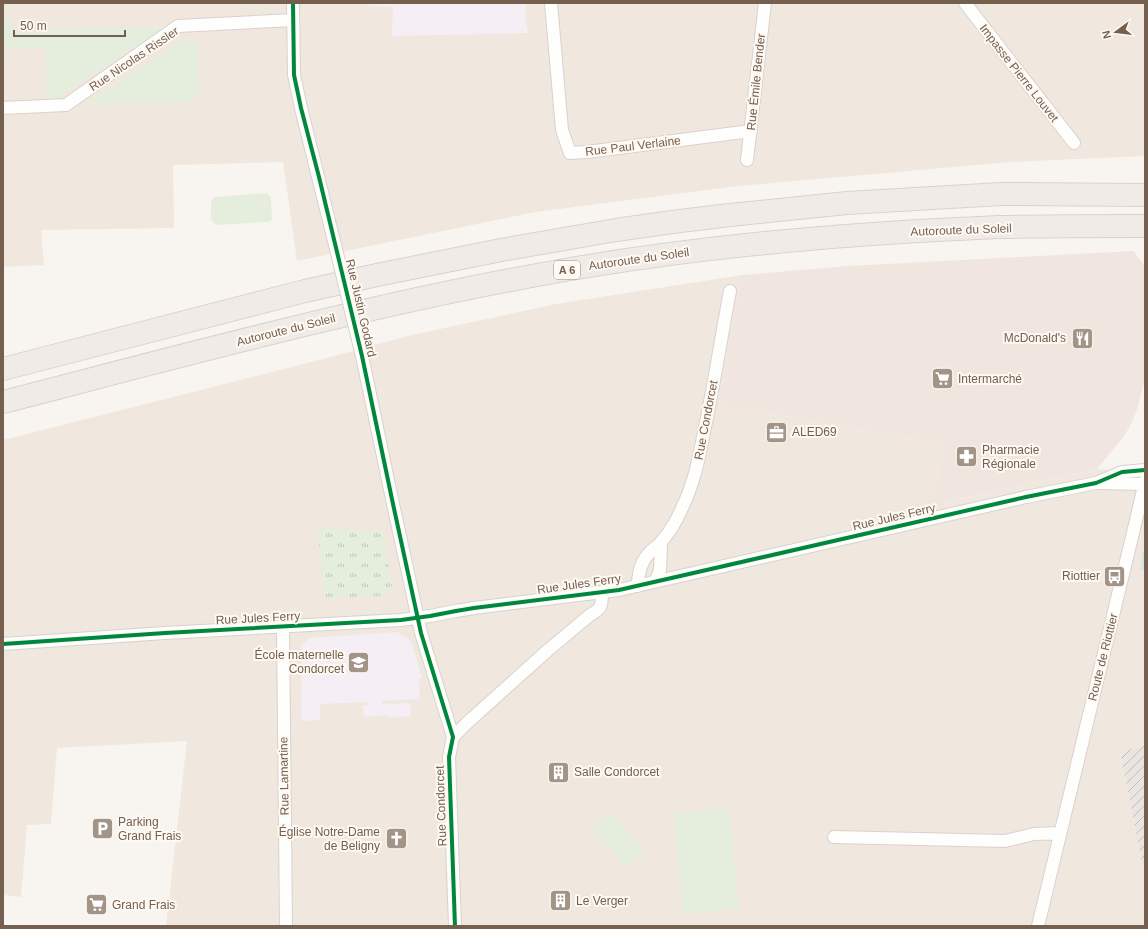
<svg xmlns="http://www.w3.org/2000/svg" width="1148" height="929" viewBox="0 0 1148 929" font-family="Arial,sans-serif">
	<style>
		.residential { fill: #f0e8de }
		.commercial { fill: #f1e6df }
		.industrial { fill: url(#industrial-furrows) }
		.education { fill: #f5eef4 }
		.green { fill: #e5eedc }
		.park { fill: url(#park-tufts) }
		.water { fill: #d2e4e8 }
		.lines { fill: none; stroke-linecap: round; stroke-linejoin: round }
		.street-casing { stroke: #d7d2ce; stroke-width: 14 }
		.highway-casing { stroke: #d9d2cc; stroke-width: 24 }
		.street { stroke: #fefefd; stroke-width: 12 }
		.highway { stroke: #f1ebe8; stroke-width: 22 }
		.street-bridge-casing { stroke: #d7d2ce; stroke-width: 14; stroke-linecap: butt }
		.street-bridge { stroke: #fefefd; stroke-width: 12 }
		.cycleway-casing { stroke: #fefaf3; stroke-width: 6 }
		.cycleway { stroke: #00873e; stroke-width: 4 }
		.labels { text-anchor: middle; stroke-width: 4; stroke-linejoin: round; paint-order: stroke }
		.shield { fill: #fefaf3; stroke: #9e8e81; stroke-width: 1 }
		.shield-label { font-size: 11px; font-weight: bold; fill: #756050 }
		.street-label { font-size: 12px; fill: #756050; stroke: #fefaf3 }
		.poi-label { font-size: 12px; fill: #756050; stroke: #fefaf3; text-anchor: start }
	</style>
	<defs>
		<pattern id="industrial-furrows" width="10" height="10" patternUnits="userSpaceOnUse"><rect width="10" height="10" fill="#eae5e0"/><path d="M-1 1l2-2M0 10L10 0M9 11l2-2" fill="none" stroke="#c2bdb8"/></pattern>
		<pattern id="park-tufts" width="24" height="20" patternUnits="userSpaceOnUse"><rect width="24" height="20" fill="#e5eedc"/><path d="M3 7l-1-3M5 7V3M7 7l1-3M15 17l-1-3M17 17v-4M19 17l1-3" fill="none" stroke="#bec4b5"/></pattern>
	</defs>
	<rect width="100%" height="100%" fill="#f8f5f0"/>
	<path class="residential" d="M3 3H1145V156L1010 162 738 186 536 212 297 261 283 162 173 165 174 228 41 230 44 265 3 267Z
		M742 275 721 405 943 444 933 505 1097 469 1145 475V745L1120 752 1142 863 1145 864V926H166L187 741 57 748 51 824 27 825 21 897 3 895V440L323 359 412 335 556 304Z"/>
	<path class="commercial" d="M1133 251 1145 266V379L1137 410 1130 426 1125 435 1097 469 933 505 943 444 720 405 742 275 848 266Z"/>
	<path class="industrial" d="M1145 745V864L1142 863 1120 752Z"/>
	<path class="education" d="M369 3H526L525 17 528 33 392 36 393 7 369 6Z
		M397 632 411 641 422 678 419 679 420 699 382 701V704L410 703 411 716 388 718V715L364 717 363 705H368V702L320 704V720L301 721V646L309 638Z"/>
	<path class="green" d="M3 3H6L7 20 16 30 155 26 162 30 59 96 54 99 47 100 46 48 3 49Z
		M184 39H193L196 42 197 45 199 90 188 102 97 105 93 104 90 100Z
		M267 193 271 197 272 219 269 222 216 225 211 220V201L215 197Z
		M729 808 739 909 683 914 674 813Z
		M612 812 645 852 626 868 592 828Z"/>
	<path class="park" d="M318 528 383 531 392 585 382 596 324 598Z"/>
	<path class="water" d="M1142 552H1145V569L1141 570Z"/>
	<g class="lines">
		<defs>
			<path id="street" d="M293 3 294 75 301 108 335 245
				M551 3 562 130 570 153 587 152 751 131
				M965 3 1074 143
				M3 108 66 105 178 26 293 20
				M747 160 765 3
				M362 356 393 504 421 633 453 737 449 757 455 926
				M1099 483 1144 484
				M655 582 660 570 661 543
				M638 586C638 573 641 561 650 552 654 548 658 546 661 542 670 532 677 520 682 508 694 484 699 458 704 432 714 385 721 338 730 291
				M283 626 286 926
				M3 644 165 633 401 620 430 616 456 611 474 608 619 590 1026 497 1096 483 1122 472 1145 470
				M453 737 468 722 547 651 590 615C602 609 602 605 602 592
				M834 837 1005 841 1034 834 1060 833
				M1038 926 1138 512 1145 481"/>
			<path id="highway" d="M3 369 305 291 377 275 501 250 616 230 672 222 730 215 847 203 1001 194 1145 195
				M3 402C189 354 375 303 565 270 708 245 854 233 999 227 1048 226 1096 226 1145 226"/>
		</defs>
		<use href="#street" class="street-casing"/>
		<use href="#highway" class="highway-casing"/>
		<use href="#street" class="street"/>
		<use href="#highway" class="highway"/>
		<defs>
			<path id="street-bridge" d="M335 245 362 356"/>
		</defs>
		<use href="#street-bridge" class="street-bridge-casing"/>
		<use href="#street-bridge" class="street-bridge"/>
		<defs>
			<path id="cycleway" d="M293 3 294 75 301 108 319 177 362 356 393 504 421 633 453 737 449 757 455 926
				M3 644 165 633 401 620 430 616 456 611 474 608 619 590 1026 497 1096 483 1122 472 1145 470"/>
		</defs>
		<use href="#cycleway" class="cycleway-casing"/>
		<use href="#cycleway" class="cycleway"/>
	</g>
	<defs>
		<symbol id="restaurant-square" viewBox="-11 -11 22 22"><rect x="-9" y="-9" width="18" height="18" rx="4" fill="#a39488" stroke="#fefaf3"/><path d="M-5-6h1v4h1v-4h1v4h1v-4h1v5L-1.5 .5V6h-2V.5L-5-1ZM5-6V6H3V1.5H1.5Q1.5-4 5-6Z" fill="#fff"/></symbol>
		<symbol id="supermarket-square" viewBox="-11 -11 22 22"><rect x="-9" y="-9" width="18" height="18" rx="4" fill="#a39488" stroke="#fefaf3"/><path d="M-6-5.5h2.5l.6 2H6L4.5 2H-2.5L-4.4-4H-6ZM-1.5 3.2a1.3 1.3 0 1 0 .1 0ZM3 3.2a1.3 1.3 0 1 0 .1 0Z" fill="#fff"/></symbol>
		<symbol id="office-square" viewBox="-11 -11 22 22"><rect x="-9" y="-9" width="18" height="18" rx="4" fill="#a39488" stroke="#fefaf3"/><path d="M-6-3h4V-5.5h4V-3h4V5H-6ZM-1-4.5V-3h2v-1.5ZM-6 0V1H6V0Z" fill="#fff"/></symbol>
		<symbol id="pharmacy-square" viewBox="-11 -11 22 22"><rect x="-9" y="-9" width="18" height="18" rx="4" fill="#a39488" stroke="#fefaf3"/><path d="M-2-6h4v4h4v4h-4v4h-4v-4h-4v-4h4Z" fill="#fff"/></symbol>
		<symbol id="bus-square" viewBox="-11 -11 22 22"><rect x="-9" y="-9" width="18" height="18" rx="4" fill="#a39488" stroke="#fefaf3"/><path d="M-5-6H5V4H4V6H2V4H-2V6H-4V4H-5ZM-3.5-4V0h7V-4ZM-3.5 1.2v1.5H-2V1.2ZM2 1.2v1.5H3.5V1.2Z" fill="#fff"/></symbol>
		<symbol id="school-square" viewBox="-11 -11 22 22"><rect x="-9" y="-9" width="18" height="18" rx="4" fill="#a39488" stroke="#fefaf3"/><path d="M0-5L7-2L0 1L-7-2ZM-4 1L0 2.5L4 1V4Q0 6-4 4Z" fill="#fff"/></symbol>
		<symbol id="building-square" viewBox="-11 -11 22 22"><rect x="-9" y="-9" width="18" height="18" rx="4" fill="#a39488" stroke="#fefaf3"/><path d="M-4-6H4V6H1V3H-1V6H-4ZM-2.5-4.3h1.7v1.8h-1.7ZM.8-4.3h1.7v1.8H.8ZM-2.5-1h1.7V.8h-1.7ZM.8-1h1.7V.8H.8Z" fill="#fff"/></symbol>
		<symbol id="parking-square" viewBox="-11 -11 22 22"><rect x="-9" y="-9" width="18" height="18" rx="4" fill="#a39488" stroke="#fefaf3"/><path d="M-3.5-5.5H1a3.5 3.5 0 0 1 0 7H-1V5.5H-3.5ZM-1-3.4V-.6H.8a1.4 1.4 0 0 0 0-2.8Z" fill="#fff"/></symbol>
		<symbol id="church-square" viewBox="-11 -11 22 22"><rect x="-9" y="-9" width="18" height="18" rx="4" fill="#a39488" stroke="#fefaf3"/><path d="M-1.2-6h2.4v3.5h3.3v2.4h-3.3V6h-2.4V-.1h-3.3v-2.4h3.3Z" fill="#fff"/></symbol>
	</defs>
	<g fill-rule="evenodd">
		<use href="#restaurant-square" x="1070" y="326" width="25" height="25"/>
		<use href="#supermarket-square" x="930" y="366" width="25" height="25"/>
		<use href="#office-square" x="764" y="420" width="25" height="25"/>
		<use href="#pharmacy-square" x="954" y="444" width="25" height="25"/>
		<use href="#bus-square" x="1102" y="564" width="25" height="25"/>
		<use href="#school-square" x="346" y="650" width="25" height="25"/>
		<use href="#building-square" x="546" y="760" width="25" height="25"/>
		<use href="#parking-square" x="90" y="816" width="25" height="25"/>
		<use href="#church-square" x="384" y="826" width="25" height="25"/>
		<use href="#building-square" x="548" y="888" width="25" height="25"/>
		<use href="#supermarket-square" x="84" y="892" width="25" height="25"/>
	</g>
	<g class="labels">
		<rect class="shield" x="554" y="261" width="26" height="18" rx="3"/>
		<g class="shield-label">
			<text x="567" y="274">A 6</text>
		</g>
		<g class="street-label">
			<text transform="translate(134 59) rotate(-34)" y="4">Rue Nicolas Rissler</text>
			<text transform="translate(1019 73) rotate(52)" y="4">Impasse Pierre Louvet</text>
			<text transform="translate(756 82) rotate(-84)" y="4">Rue Émile Bender</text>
			<text transform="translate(633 146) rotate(-7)" y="4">Rue Paul Verlaine</text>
			<text transform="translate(961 230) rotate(-2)" y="4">Autoroute du Soleil</text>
			<text transform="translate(639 259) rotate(-8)" y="4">Autoroute du Soleil</text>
			<text transform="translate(361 308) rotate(77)" y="4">Rue Justin Godard</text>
			<text transform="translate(286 330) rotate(-14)" y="4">Autoroute du Soleil</text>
			<text transform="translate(706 420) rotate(-79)" y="4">Rue Condorcet</text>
			<text transform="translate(894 517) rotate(-13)" y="4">Rue Jules Ferry</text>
			<text transform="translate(579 584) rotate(-8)" y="4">Rue Jules Ferry</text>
			<text transform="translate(258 618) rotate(-3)" y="4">Rue Jules Ferry</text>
			<text transform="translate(1103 657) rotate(-76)" y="4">Route de Riottier</text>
			<text transform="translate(284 776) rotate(-91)" y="4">Rue Lamartine</text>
			<text transform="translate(441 806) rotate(-92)" y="4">Rue Condorcet</text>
		</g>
		<g class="poi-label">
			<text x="1066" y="342" text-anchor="end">McDonald's</text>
			<text x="958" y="383">Intermarché</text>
			<text x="792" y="436">ALED69</text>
			<text x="982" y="454">Pharmacie<tspan x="982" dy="14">Régionale</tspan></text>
			<text x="1100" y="580" text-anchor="end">Riottier</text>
			<text x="344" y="659" text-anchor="end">École maternelle<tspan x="344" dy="14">Condorcet</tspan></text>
			<text x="574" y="776">Salle Condorcet</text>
			<text x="118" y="826">Parking<tspan x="118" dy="14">Grand Frais</tspan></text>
			<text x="380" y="836" text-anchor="end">Église Notre-Dame<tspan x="380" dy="14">de Beligny</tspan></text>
			<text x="576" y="905">Le Verger</text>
			<text x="112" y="909">Grand Frais</text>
		</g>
	</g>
	<rect width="1148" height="929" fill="none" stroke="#756050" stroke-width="8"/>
	<g transform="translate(1116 32) rotate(255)" stroke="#fefaf3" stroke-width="3" paint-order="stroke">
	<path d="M0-3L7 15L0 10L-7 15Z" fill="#756050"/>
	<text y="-6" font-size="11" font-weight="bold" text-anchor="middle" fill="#756050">N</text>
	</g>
	<path d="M14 30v6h111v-6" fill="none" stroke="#756050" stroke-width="2"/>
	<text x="20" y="30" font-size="12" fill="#756050" stroke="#fefaf3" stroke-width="3" paint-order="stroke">50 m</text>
</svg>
